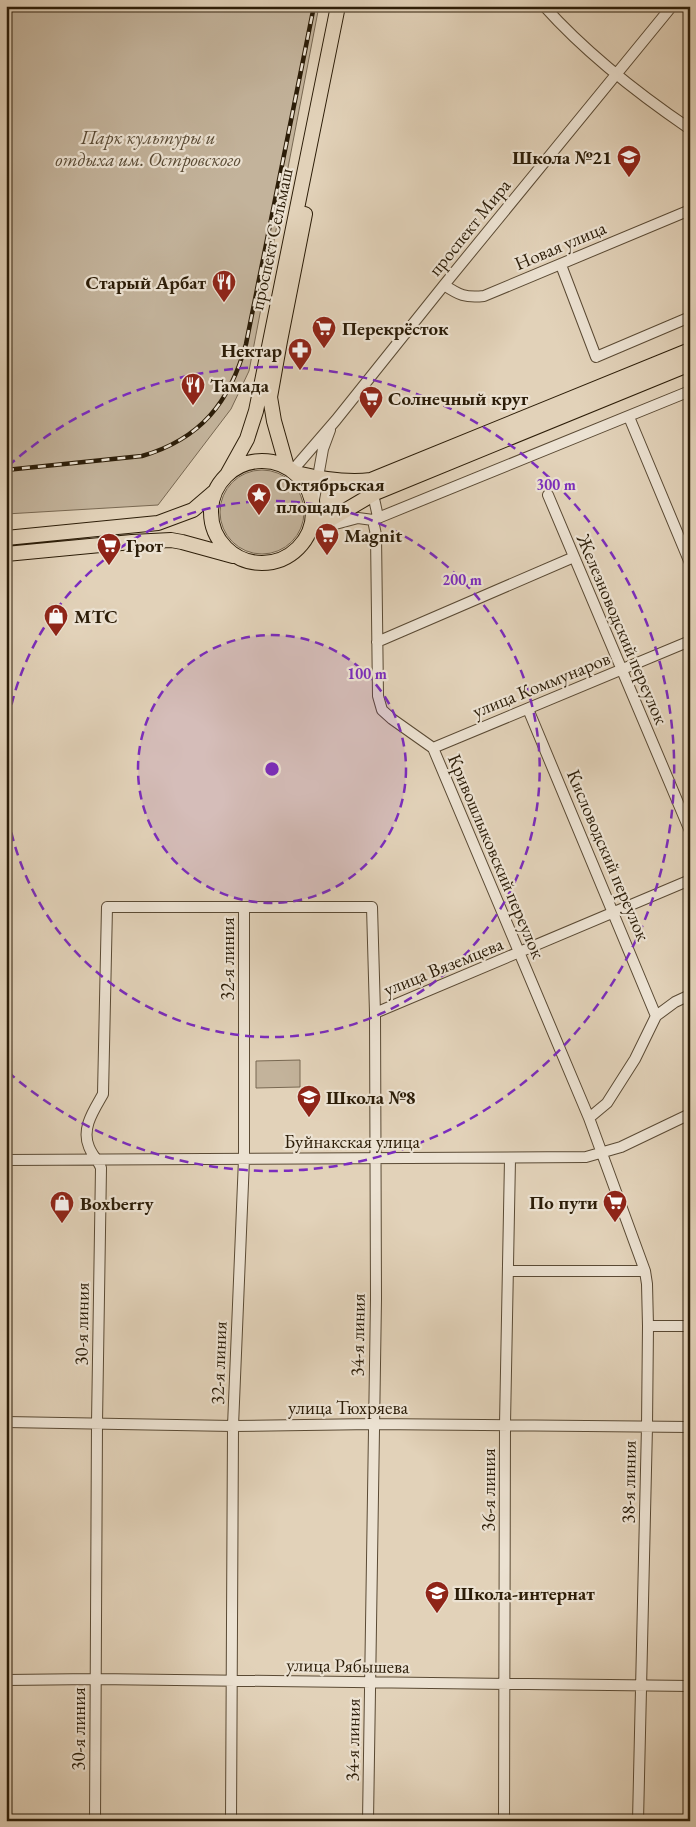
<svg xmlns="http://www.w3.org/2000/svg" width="696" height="1827" viewBox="0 0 696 1827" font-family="'EB Garamond',serif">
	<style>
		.green { fill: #c3b39b; stroke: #786852 }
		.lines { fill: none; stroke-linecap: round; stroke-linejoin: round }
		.minor-casing { stroke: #5a4a34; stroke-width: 12 }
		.major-casing { stroke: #2c1d08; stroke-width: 16 }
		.minor { stroke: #ece2d2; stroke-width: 10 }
		.major { stroke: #e2d2b9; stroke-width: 14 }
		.rail-casing { stroke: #2c1d08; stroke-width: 4.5 }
		.rail { stroke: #ece2d2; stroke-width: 2.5; stroke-dasharray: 8; stroke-linecap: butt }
		.ring { fill: none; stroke: #7b2cbf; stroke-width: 2.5; stroke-dasharray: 9 6 }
		.labels { text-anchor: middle; stroke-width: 4.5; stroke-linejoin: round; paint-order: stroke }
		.park-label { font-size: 19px; font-style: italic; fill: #594a34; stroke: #ece2d2 }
		.poi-label { font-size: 19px; font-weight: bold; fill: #2c1d08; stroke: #ece2d2; text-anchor: start }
		.street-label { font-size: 19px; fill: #2c1d08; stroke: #ece2d2 }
		.centre { fill: #7b2cbf; stroke: #ece2d2; stroke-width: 2.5 }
		.ring-label { font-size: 15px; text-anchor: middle; font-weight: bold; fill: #7b2cbf; stroke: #ece2d2; stroke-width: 4.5; stroke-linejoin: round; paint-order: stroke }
	</style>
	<rect width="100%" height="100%" fill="#e2d2b9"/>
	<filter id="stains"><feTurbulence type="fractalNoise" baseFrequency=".004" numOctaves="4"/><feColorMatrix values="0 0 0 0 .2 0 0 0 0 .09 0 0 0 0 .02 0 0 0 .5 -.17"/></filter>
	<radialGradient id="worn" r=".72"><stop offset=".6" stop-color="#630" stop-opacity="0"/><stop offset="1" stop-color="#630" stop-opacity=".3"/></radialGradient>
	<path class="green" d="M6 6H319L249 371 231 409 158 505 6 514Z
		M220 512a42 42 0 1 1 84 0a42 42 0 1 1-84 0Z
		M300 1060V1087L256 1088V1061Z"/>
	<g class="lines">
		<defs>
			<path id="minor" d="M544 6C587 54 637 93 690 129
				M561 265 596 357 690 317
				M444 285C459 295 465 298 484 296L690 210
				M629 417 690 563
				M292 471 336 420 444 285 672 6
				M373 494 378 517
				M548 495 690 831
				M313 505 323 449 330 430
				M373 520 690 391
				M328 526 358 518 373 520 376 535 378 696 382 710 392 719 433 748 589 1118 645 1271 647 1284 648 1326 647 1426 638 1821
				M377 642 574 557
				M528 709 656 1016
				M433 748 690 641
				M375 1013 690 880
				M589 1118 607 1103 635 1059 656 1016 675 1002 690 995
				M6 1160 586 1157 621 1147 690 1114
				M508 1271H645
				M648 1326H690
				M6 1422 233 1426 373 1424 690 1427
				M6 1680 95 1679 690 1686
				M95 1821 97 1423 101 1168C98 1160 92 1155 89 1147 81 1128 94 1110 103 1094L107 907H372L375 1013 376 1299 368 1821
				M231 1821 233 1426 244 1159V907
				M504 1821 505 1424 510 1159"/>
			<path id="major" d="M211 512a51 51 0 1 1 102 0a51 51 0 1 1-102 0Z
				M287 467 274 421 270 397 280 341 305 214
				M296 473C321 479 345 483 371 480L690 350
				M227 475 247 439 256 411 338 6
				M309 532 375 493 690 364
				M6 538 158 523 193 510 214 492
				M6 554 132 542 171 540 182 542 233 556"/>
		</defs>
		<use href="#minor" class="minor-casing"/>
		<use href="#major" class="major-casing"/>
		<use href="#minor" class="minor"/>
		<use href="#major" class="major"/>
		<defs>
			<path id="rail" d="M6 470 142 456C201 439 230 402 246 344L314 6"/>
		</defs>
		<use href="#rail" class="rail-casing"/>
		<use href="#rail" class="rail"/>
	</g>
	<circle cx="272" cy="769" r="134" fill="#7b2cbf" fill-opacity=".12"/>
	<g class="ring">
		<circle cx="272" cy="769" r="134"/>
		<path d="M6 734A268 268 0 1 1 6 804"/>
		<path d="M8 466A402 402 0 1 1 8 1072"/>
	</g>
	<defs>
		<symbol id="school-pin" viewBox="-11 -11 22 30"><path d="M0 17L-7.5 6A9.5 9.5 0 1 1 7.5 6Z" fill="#8f2418" stroke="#ece2d2"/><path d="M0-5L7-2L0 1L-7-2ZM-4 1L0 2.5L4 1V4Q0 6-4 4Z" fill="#fff"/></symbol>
		<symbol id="restaurant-pin" viewBox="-11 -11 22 30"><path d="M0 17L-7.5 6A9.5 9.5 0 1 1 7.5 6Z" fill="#8f2418" stroke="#ece2d2"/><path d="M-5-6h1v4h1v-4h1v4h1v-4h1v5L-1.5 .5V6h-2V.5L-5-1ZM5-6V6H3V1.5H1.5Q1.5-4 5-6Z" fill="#fff"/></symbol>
		<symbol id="supermarket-pin" viewBox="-11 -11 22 30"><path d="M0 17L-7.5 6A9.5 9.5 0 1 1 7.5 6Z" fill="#8f2418" stroke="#ece2d2"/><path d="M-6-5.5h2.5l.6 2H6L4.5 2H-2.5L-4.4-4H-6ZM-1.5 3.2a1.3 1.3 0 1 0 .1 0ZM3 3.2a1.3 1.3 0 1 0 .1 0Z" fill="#fff"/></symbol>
		<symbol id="pharmacy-pin" viewBox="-11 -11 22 30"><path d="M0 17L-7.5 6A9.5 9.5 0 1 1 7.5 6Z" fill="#8f2418" stroke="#ece2d2"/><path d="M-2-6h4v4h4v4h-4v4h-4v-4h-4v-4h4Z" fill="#fff"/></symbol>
		<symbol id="sight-pin" viewBox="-11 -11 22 30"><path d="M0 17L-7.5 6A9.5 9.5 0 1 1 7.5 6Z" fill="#8f2418" stroke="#ece2d2"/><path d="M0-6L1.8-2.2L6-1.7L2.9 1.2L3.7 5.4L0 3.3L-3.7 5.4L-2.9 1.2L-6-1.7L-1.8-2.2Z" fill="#fff"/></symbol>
		<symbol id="shop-pin" viewBox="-11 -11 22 30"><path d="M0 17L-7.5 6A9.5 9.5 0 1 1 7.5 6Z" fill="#8f2418" stroke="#ece2d2"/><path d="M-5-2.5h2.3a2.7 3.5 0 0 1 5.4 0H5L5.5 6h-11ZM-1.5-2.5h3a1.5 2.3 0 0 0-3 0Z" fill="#fff"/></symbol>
	</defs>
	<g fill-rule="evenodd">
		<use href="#school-pin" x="615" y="143" width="28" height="38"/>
		<use href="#restaurant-pin" x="210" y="268" width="28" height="38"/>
		<use href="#supermarket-pin" x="310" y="314" width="28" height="38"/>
		<use href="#pharmacy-pin" x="286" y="336" width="28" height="38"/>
		<use href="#restaurant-pin" x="179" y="371" width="28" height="38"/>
		<use href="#supermarket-pin" x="357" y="384" width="28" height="38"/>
		<use href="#sight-pin" x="245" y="481" width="28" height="38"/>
		<use href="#supermarket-pin" x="313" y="521" width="28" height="38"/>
		<use href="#supermarket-pin" x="95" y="531" width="28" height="38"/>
		<use href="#shop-pin" x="42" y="602" width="28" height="38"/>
		<use href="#school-pin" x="295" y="1083" width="28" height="38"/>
		<use href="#supermarket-pin" x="601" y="1188" width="28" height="38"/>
		<use href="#shop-pin" x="48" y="1189" width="28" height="38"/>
		<use href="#school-pin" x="423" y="1579" width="28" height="38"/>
	</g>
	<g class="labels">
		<g class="park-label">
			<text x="148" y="144">Парк культуры и<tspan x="148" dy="22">отдыха им. Островского</tspan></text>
		</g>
		<g class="poi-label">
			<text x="612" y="164" text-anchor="end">Школа №21</text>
			<text x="206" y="289" text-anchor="end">Старый Арбат</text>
			<text x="342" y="335">Перекрёсток</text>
			<text x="282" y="357" text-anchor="end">Нектар</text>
			<text x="210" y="392">Тамада</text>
			<text x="388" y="405">Солнечный круг</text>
			<text x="276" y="491">Октябрьская<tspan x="276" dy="22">площадь</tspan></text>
			<text x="344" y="542">Magnit</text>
			<text x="126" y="552">Грот</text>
			<text x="74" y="623">МТС</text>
			<text x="326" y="1104">Школа №8</text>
			<text x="598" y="1209" text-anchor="end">По пути</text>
			<text x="80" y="1210">Boxberry</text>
			<text x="454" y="1600">Школа-интернат</text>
		</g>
		<g class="street-label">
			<text transform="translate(469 227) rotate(-51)" y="7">проспект Мира</text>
			<text transform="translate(271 239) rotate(-78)" y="7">проспект Сельмаш</text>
			<text transform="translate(560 245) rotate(-23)" y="7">Новая улица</text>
			<text transform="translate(623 629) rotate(67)" y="7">Железноводский переулок</text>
			<text transform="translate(541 684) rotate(-22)" y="7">улица Коммунаров</text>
			<text transform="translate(609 855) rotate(67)" y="7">Кисловодский переулок</text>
			<text transform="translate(497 856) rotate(67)" y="7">Кривошлыковский переулок</text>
			<text transform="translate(227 959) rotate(-90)" y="7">32-я линия</text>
			<text transform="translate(443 966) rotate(-22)" y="7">улица Вяземцева</text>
			<text x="352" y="1148">Буйнакская улица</text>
			<text transform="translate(81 1324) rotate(-89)" y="7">30-я линия</text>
			<text transform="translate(357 1335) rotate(-89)" y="7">34-я линия</text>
			<text transform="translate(218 1363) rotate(-88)" y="7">32-я линия</text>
			<text x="348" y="1414">улица Тюхряева</text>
			<text transform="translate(628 1482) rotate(-89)" y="7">38-я линия</text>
			<text transform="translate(488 1490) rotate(-90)" y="7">36-я линия</text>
			<text transform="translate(348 1665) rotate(1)" y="7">улица Рябышева</text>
			<text transform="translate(78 1729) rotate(-90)" y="7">30-я линия</text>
			<text transform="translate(352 1740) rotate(-89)" y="7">34-я линия</text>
		</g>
	</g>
	<circle cx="272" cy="769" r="8" class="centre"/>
	<g class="ring-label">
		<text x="556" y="490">300 m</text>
		<text x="462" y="585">200 m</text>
		<text x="367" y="679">100 m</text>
	</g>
	<rect width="696" height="1827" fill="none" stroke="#e2d2b9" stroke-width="25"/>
	<rect x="8" y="8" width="681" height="1812" fill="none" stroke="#2c1d08" stroke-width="2.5"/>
	<rect x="12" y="12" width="671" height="1802" fill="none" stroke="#2c1d08"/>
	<rect width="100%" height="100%" filter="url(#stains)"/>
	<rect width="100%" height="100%" fill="url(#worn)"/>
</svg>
